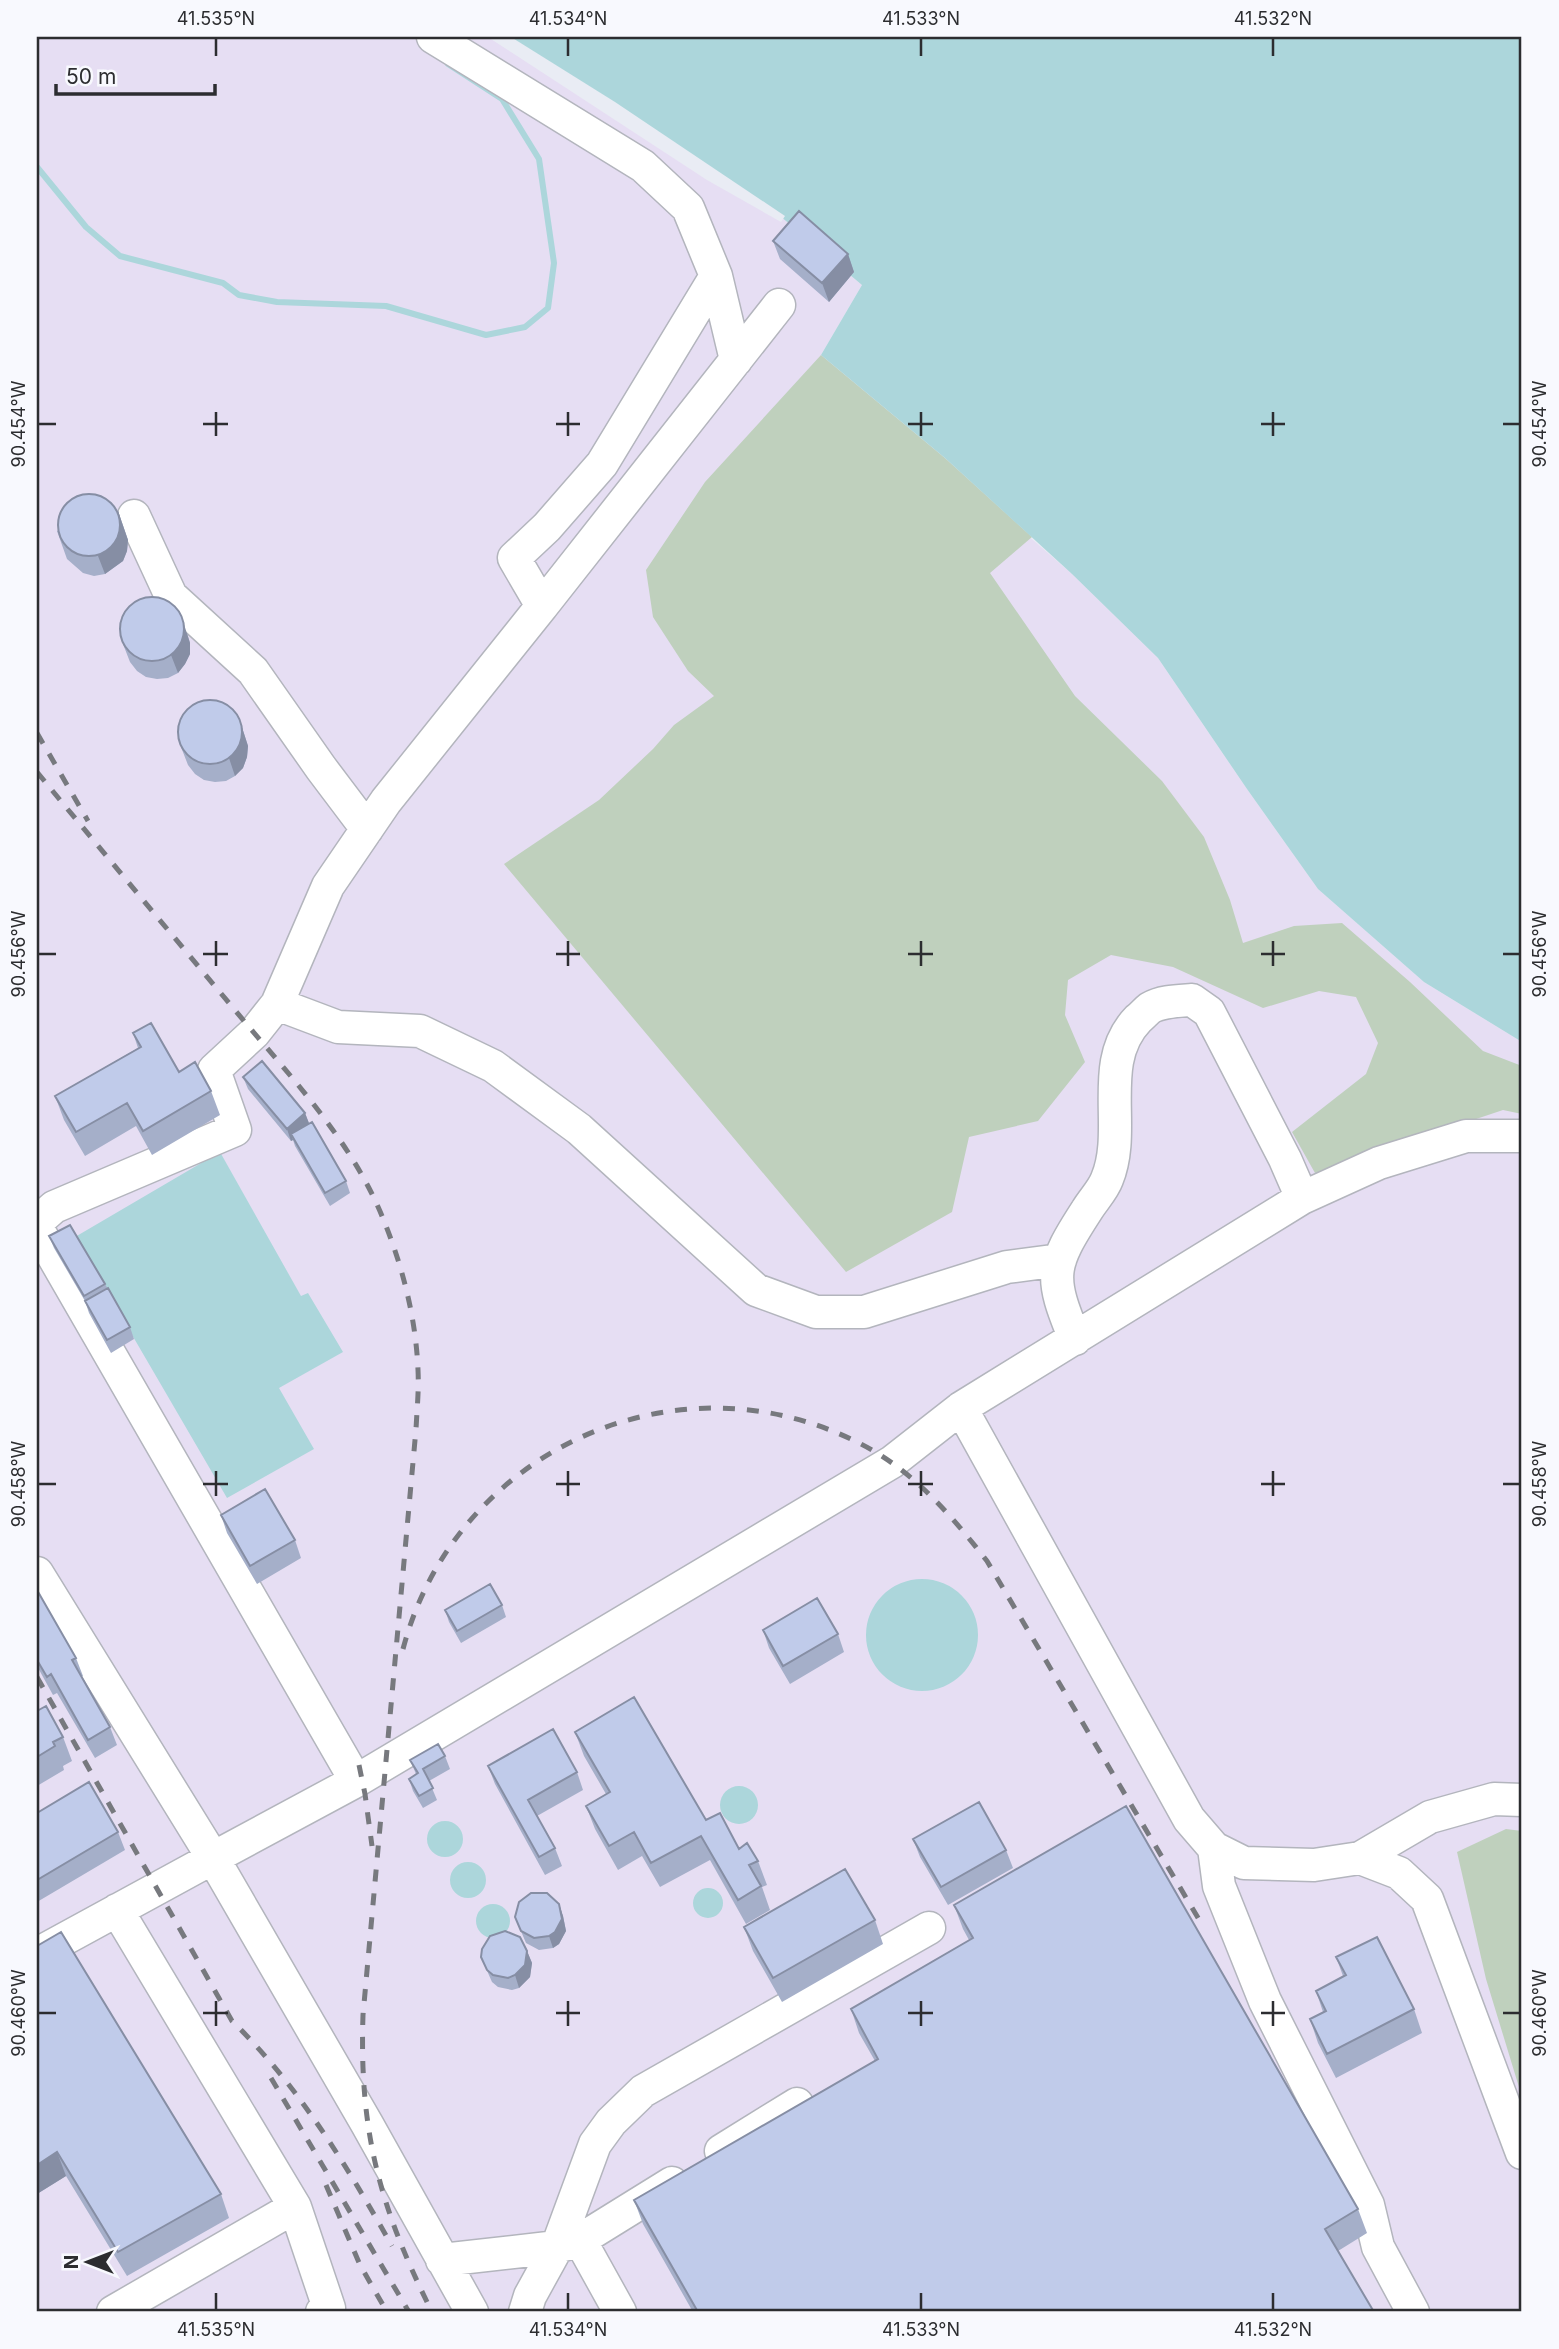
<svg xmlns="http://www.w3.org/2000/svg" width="1559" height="2349" viewBox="0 0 1559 2349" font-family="Inter,sans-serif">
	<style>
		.industrial { fill: #e6def3 }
		.green { fill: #bfd0bd }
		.water { fill: #acd6db }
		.pier { fill: #e9ecf4 }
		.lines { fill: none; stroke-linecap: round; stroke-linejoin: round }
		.stream { stroke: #acd6db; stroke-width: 6 }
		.minor-casing { stroke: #b3b5bd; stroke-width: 35 }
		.minor { stroke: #fff; stroke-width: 32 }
		.rail { stroke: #77797e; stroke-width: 5; stroke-dasharray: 12 12; stroke-linecap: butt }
		.wall { fill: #a5afc9 }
		.shaded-wall { fill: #868ea4 }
		.building { fill: #c0cbea; stroke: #868ea4; stroke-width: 2 }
		.ticks { fill: none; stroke: #2c2d30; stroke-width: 2.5 }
		.neatline { fill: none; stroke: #2c2d30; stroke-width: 2.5 }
		.ticks-label { font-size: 18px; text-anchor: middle; fill: #2c2d30 }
	</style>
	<rect width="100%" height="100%" fill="#e9ecf4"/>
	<path class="industrial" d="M37 37H488L708 177 780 216 862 285 821 355 1072 574 1158 658 1247 789 1318 889 1424 982 1522 1042V2312H37Z"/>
	<path class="green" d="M821 355 945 458 1032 537 990 573 1075 696 1162 781 1204 837 1230 900 1243 943 1294 926 1342 923 1410 982 1483 1051 1522 1066V1114L1503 1110 1315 1173 1292 1132 1366 1074 1378 1043 1356 997 1319 991 1263 1008 1173 967 1111 955 1068 980 1065 1015 1085 1062 1038 1121 969 1137 952 1212 846 1272 504 864 599 800 653 749 674 725 714 696 688 671 653 617 646 570 705 482Z
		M1506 1829 1522 1831V2097L1486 1979 1457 1852Z"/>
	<path class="water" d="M492 37H1522V1042L1424 982 1318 889 1247 789 1158 658 1072 574 945 458 821 355 862 285 780 216Z
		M220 1152 301 1296 308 1293 343 1352 279 1388 314 1449 227 1498 75 1237Z
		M866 1635a56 56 0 1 1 112 0a56 56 0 1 1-112 0Z
		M720 1805a19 19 0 1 1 38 0a19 19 0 1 1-38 0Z
		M427 1839a18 18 0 1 1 36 0a18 18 0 1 1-36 0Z
		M450 1880a18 18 0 1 1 36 0a18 18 0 1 1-36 0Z
		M693 1903a15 15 0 1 1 30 0a15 15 0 1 1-30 0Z
		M476 1921a17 17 0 1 1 34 0a17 17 0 1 1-34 0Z"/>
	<path class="pier" d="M488 37H511L615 102 785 216 781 222 707 180Z"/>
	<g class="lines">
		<path class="stream" d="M37 167 86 227 120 256 223 283 239 295 277 302 386 306 486 335 525 327 548 308 554 263 539 159 502 99 448 64"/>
		<defs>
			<path id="minor" d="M433 37 643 166 688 208 716 276 736 360
				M134 516 171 596 253 671 321 768 367 829
				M542 606 779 305
				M277 1004 338 1027 420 1031 493 1066 579 1129 756 1290 816 1312H864L1007 1267 1060 1260
				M37 1222 54 1207 235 1130 214 1070 254 1033 277 1004 328 886 386 801 542 606 514 558 547 527 602 464 716 276
				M37 1228 356 1781
				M1075 1339C1049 1276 1050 1267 1087 1210 1093 1200 1103 1190 1107 1179 1128 1129 1096 1062 1138 1019 1142 1016 1146 1011 1150 1008 1162 1001 1178 1001 1192 1000L1209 1012 1285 1159 1302 1198
				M961 1408 1189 1819 1214 1848 1244 1863 1314 1865 1360 1858 1430 1817 1494 1799 1522 1800
				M37 1573 213 1858 37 1954
				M1214 1848 1219 1886 1265 2001 1368 2205 1378 2247 1413 2312
				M1360 1858 1399 1873 1427 1899 1522 2153
				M721 2151 797 2104
				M295 2207 329 2308 322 2312
				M580 2240 620 2312
				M442 2260 557 2247 580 2240 672 2183
				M113 2312 295 2207 117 1910
				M472 2312 367 2124 213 1858 356 1781 892 1462 961 1408 1302 1198 1379 1163 1466 1136H1522
				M525 2312 530 2296 557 2247 595 2144 611 2122 643 2091 929 1928"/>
		</defs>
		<use href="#minor" class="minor-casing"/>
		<use href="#minor" class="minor"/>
		<path class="rail" d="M37 733 88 821
			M37 772C102 851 168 930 234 1009 287 1073 350 1138 382 1216 402 1264 416 1318 418 1370 419 1390 417 1409 416 1429L363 2015C359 2132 380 2208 432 2312
			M403 1649C455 1451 676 1350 859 1443 913 1470 951 1515 987 1561L1204 1928
			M37 1677 232 2021C298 2085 347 2166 392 2246
			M359 1765 365 1794 372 1846
			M271 2078 409 2312
			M326 2185 360 2265 387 2312"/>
	</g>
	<path class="wall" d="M773 241 848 254 854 272 829 302 780 259Z
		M118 511 128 540 127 551 123 561 105 574 94 576 83 573 67 559 57 531Z
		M187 633 190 643V654L185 664 178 673 168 678 157 679 146 677 137 671 130 662 123 644Z
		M239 718 248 746 247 757 243 768 235 776 226 781 215 782 204 780 195 774 188 765 181 747Z
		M133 1033 179 1072 211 1091 220 1115 152 1155 136 1126 85 1156 64 1120 55 1096 138 1048Z
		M243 1077 305 1113 309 1123 346 1181 350 1193 330 1206 295 1146 293 1140 291 1141 248 1089Z
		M49 1236 105 1284 130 1327 134 1339 111 1353 89 1313 85 1301 54 1248Z
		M221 1515 295 1540 301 1558 257 1584 227 1533Z
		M37 1590 76 1658 83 1676 81 1677 110 1727 117 1745 95 1758 57 1693 53 1695 37 1666Z
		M502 1605 506 1617 461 1643 449 1622 445 1610Z
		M763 1630 838 1634 844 1652 790 1684 769 1648Z
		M37 1711 63 1737 72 1761 63 1766 64 1770 37 1786Z
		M575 1732 706 1820 739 1849 758 1861 767 1885 762 1887 770 1910 746 1924 710 1860 660 1887 642 1856 618 1870 595 1829 586 1806 606 1794 584 1756Z
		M445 1756 450 1769 429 1781 437 1800 423 1808 413 1791 409 1779 416 1774 410 1760Z
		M488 1766 577 1772 583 1790 537 1816 555 1848 562 1866 545 1875 495 1784Z
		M37 1813 118 1832 125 1850 37 1902Z
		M913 1839 1006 1850 1013 1868 948 1905 920 1857Z
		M559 1904 563 1916 566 1931 559 1944 553 1948 539 1950 526 1943 515 1917Z
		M954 1905 1358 2209 1367 2233 1338 2251 1374 2312H693L643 2224 634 2200 875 2061 859 2033 851 2009 969 1940 963 1929Z
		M875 1920 883 1944 782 2002 753 1951 744 1927Z
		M37 1946 221 2194 229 2218 127 2276 66 2176 37 2194Z
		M527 1951 532 1963 530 1977 519 1988 512 1990 498 1987 492 1982 481 1957Z
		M1336 1957 1414 2009 1422 2033 1336 2078 1318 2043 1310 2019 1323 2012 1316 1991 1343 1976Z"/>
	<path class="shaded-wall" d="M848 254 854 272 829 302 822 283Z
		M118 511 128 540 127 551 123 561 105 574 98 556Z
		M181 615 190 643V654L185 664 178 673 171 655Z
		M239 718 248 746 247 757 243 768 235 776 229 758Z
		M305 1113 310 1126 291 1134 293 1140 291 1141 287 1129Z
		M559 1904 563 1916 566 1931 559 1944 553 1948 549 1936Z
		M527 1951 532 1963 530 1977 519 1988 515 1975Z
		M57 2152 66 2176 37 2194V2165Z"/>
	<path class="building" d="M799 211 848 254 822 283 773 241Z
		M58 525a31 31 0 1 1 62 0a31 31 0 1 1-62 0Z
		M120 629a32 32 0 1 1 64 0a32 32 0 1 1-64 0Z
		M178 732a32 32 0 1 1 64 0a32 32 0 1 1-64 0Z
		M151 1023 179 1072 195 1062 211 1091 143 1131 127 1103 76 1132 55 1096 141 1047 133 1033Z
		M262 1061 305 1113 287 1129 243 1077Z
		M312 1122 346 1181 325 1193 291 1134Z
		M70 1225 105 1284 84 1296 49 1236Z
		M108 1288 130 1327 107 1340 85 1301Z
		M265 1489 295 1540 250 1566 221 1515Z
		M490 1584 502 1605 457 1631 445 1610Z
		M37 1590 76 1658 72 1660 110 1727 88 1740 51 1674 47 1677 37 1660Z
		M817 1598 838 1634 783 1666 763 1630Z
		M634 1697 706 1820 720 1813 739 1849 747 1843 758 1861 749 1865 761 1886 738 1900 701 1836 651 1863 634 1832 609 1846 586 1806 610 1792 575 1732Z
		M46 1706 63 1737 53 1742 55 1746 37 1757V1711Z
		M553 1729 577 1772 528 1800 555 1848 539 1857 488 1766Z
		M438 1744 445 1756 423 1769 433 1788 419 1796 409 1779 418 1773 410 1760Z
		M89 1782 118 1832 37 1880V1813Z
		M979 1802 1006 1850 941 1887 913 1839Z
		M1126 1806 1358 2209 1325 2229 1374 2312H698L634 2200 878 2059 851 2009 973 1938 954 1905Z
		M845 1869 875 1920 773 1978 744 1927Z
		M531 1893H547L559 1904 562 1919 555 1932 549 1936 534 1938 521 1931 515 1917 519 1902Z
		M505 1931 520 1937 527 1951 525 1965 515 1975 508 1978 493 1975 487 1970 481 1957 482 1949 490 1936Z
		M61 1932 221 2194 118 2252 57 2152 37 2165V1946Z
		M1377 1937 1414 2009 1327 2054 1310 2019 1326 2011 1316 1991 1346 1975 1336 1957Z"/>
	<path class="ticks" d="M216 38V56M568 38V56M921 38V56M1273 38V56M216 412V436M568 412V436M921 412V436M1273 412V436M38 424H56M203 424H228M556 424H580M908 424H933M1261 424H1285M1503 424H1520M216 941V966M568 941V966M921 941V966M1273 941V966M38 954H56M203 954H228M556 954H580M908 954H933M1261 954H1285M1503 954H1520M216 1471V1496M568 1471V1496M921 1471V1496M1273 1471V1496M38 1484H56M203 1484H228M556 1484H580M908 1484H933M1261 1484H1285M1503 1484H1520M216 2001V2026M568 2001V2026M921 2001V2026M1273 2001V2026M38 2013H56M203 2013H228M556 2013H580M908 2013H933M1261 2013H1285M1503 2013H1520M216 2293V2310M568 2293V2310M921 2293V2310M1273 2293V2310"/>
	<rect width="1559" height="2349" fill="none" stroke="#f8f9fe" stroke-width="77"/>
	<g transform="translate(88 2262) rotate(270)" stroke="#f8f9fe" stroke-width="5" paint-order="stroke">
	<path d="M0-5L12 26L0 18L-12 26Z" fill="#2c2d30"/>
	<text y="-10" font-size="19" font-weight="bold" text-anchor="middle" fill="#2c2d30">N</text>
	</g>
	<path d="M56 84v10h159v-10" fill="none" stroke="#2c2d30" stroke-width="3.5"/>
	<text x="66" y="84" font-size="21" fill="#2c2d30" stroke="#f8f9fe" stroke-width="5" paint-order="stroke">50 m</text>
	<rect x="38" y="38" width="1482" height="2272" class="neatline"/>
	<g class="ticks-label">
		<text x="216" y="25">41.535°N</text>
		<text x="568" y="25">41.534°N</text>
		<text x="921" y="25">41.533°N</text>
		<text x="1273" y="25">41.532°N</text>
		<text transform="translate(1540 424) rotate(-90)" y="6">90.454°W</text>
		<text transform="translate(19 424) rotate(-90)" y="6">90.454°W</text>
		<text transform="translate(1540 954) rotate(-90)" y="6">90.456°W</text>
		<text transform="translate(19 954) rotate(-90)" y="6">90.456°W</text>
		<text transform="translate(1540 1484) rotate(-90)" y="6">90.458°W</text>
		<text transform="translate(19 1484) rotate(-90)" y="6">90.458°W</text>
		<text transform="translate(19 2013) rotate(-90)" y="6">90.460°W</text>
		<text transform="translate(1540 2013) rotate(-90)" y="6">90.460°W</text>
		<text x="216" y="2336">41.535°N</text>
		<text x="568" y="2336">41.534°N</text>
		<text x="921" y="2336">41.533°N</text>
		<text x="1273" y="2336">41.532°N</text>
	</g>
</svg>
